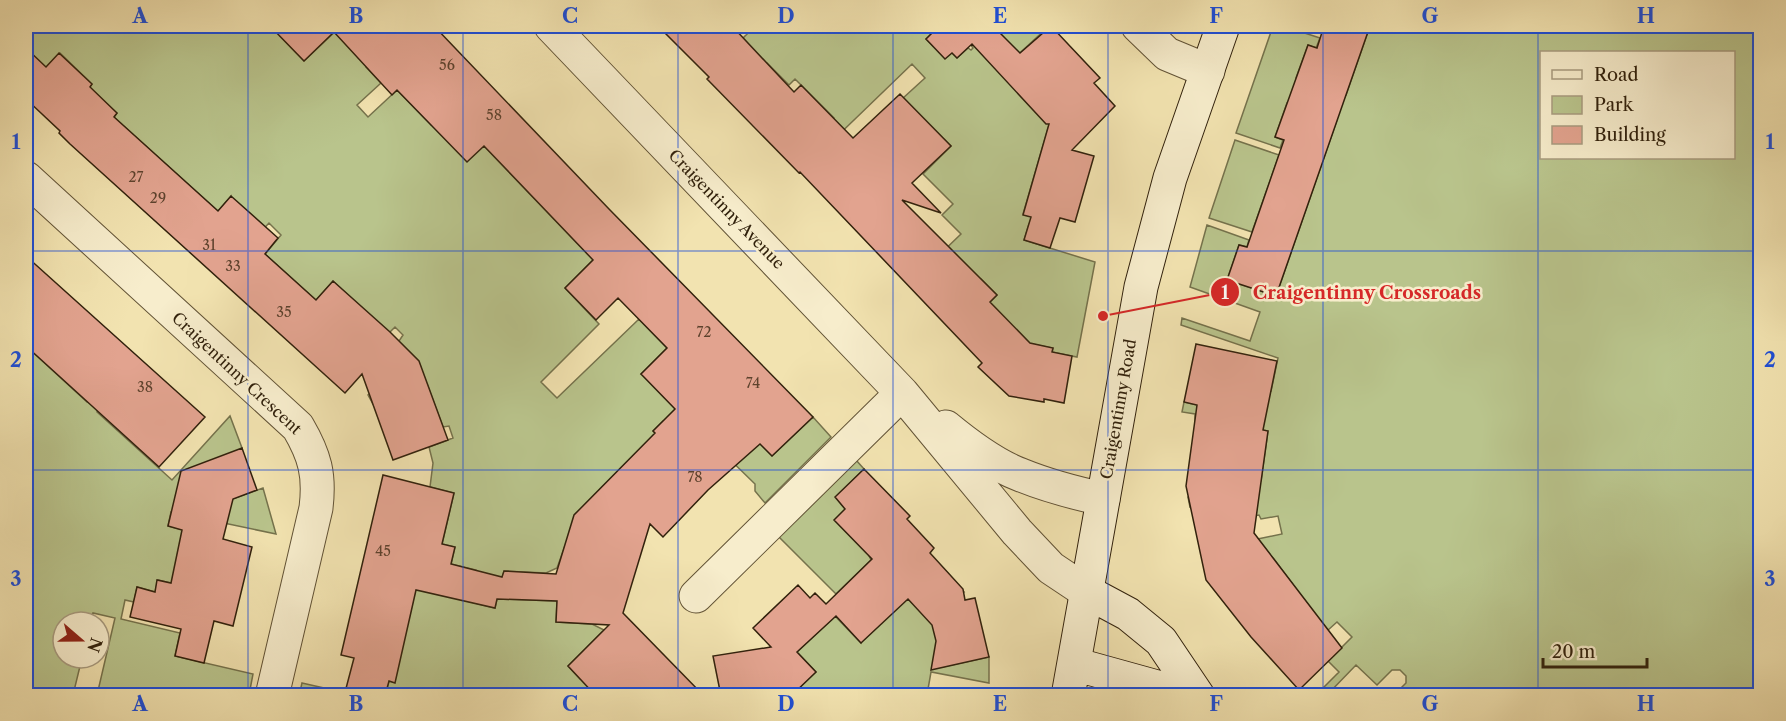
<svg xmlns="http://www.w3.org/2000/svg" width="1786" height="721" viewBox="0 0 1786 721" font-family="'Libre Caslon Text',serif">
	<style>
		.green { fill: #b9c48c; stroke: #75724c; stroke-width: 1.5; fill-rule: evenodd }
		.building { fill: #e2a38f; stroke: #31210c; stroke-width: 1.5 }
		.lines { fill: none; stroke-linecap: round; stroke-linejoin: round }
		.street-casing { stroke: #615235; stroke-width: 35 }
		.secondary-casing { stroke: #31210c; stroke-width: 35 }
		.street { stroke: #f7edcc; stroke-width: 33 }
		.secondary { stroke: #f7edcc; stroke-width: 33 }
		.grid { fill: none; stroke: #1d4ed8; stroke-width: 1.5; stroke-opacity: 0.55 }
		.labels { text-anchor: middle; stroke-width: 5; stroke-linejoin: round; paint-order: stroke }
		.number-label { font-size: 14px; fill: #5d422d }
		.street-label { font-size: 16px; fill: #31210c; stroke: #f7edcc }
		.leader { fill: none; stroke: #d62828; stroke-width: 2 }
		.callout-dot { fill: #d62828; stroke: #f7edcc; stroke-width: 2 }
		.mark-label { font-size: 18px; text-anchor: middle; font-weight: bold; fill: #fff }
		.callout-label { font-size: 18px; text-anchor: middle; font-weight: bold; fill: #d62828; stroke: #f7edcc; stroke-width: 5; stroke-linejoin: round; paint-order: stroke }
		.neatline { fill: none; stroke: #1d4ed8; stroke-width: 2 }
		.grid-label { font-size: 20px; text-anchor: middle; font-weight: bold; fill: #1d4ed8 }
	</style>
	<rect width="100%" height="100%" fill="#f2e3b0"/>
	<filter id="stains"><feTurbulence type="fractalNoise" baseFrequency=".00333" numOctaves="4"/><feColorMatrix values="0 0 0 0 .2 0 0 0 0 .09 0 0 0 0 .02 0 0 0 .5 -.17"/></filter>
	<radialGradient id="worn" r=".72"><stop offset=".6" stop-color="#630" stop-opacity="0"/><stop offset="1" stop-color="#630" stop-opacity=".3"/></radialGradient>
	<path class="green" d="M26 26H291L280 36 304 61 341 26H355L381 53 366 67 381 83 357 105 368 117 397 90 431 125 446 111 484 146 584 250 607 246 565 288 599 324 541 382 557 398 639 319 667 348 641 374 737 420 772 456 813 417 831 437 765 503 755 491V484L713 443 699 456 663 421 653 431 674 452 565 546 557 568 546 573 504 571 498 593 473 587 476 570 451 564 455 547 442 544 454 493 430 487 433 463 429 447 453 438 449 426 443 427 427 384 373 404 368 395 395 373 399 341 403 335 395 327 389 333 333 281 316 300 265 254 281 235 269 223 238 256 231 196 218 211 114 117 117 113 107 104 58 120 92 84 60 53 26 89V72L29 68 26 65V54L28 51 26 48Z
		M737 26H940L926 39 933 46 940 40 957 58 968 48 971 50 973 48 970 44 994 27 993 26H1049L1011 61 1054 108 1023 214 1054 224H1029L1024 240 1095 262 1077 357 1052 352 1053 348 1010 340 982 310 997 295 981 279 934 260 961 234 942 215 953 204 923 174 951 146 902 99 925 78 912 64 825 148 834 118 795 79 789 85 767 63 755 75 731 50 747 34Z
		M1273 26H1283L1320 38 1316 48 1308 45 1296 78 1346 95 1370 26H1760V695H1394L1406 683V676L1400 670H1392L1377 685 1356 665 1327 695H1316L1339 672 1328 661 1352 637 1337 622 1327 631 1274 559 1253 540 1282 534 1278 516 1261 519 1259 515 1248 517 1243 495 1190 507 1188 497 1213 493 1261 481 1268 431 1195 421V414L1182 412 1184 402 1233 413 1240 383 1271 391 1278 358 1181 325 1182 318 1250 341 1260 312 1190 287 1207 225 1249 240 1247 247 1239 245 1227 280 1276 296 1337 120 1287 103 1275 137 1283 140 1280 148 1236 133ZM1542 52H1734V158H1542Z
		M1235 140 1279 155 1252 232 1209 218Z
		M26 346 87 402 101 388 124 381 97 412 172 480 230 416 242 448 210 507 263 488 276 534 171 512 168 526 195 533 182 586 158 580 155 592 137 587 134 602 125 600 121 619 180 633 175 656 253 674 249 695H97L115 618 93 613 90 622H63V658H82L73 695H26Z
		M856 460 864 469 836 497 846 508 871 560 836 594 778 536Z
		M946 571 964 592 941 602 942 667 989 657V683L931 672 927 695H806L799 688 816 672 797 652 835 616 861 643 886 575 912 603Z
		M416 588 495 608 497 599 557 601 556 622 592 624 604 630 568 666 580 679 616 696H385L389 681 394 682Z
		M302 683 355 695 299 696Z"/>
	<path class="building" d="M270 26H434L609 209 813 417 772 456 760 444 708 490 663 537 650 524 623 613 704 696H596L568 666 609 625 556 622 557 601 497 599 495 608 416 590 395 683 389 681 385 696H344L354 658 341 655 383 475 454 493 442 544 455 547 451 564 502 577 504 571 556 574 574 515 655 433 653 431 675 409 641 374 667 348 618 298 596 320 565 288 593 260 484 146 467 162 397 90 392 95 334 32 304 61Z
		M658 26H732L794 92 801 85 853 138 900 94 951 146 912 183 941 213 902 200 997 295 990 302 1030 343 1053 348 1052 352 1072 356 1064 403 1044 399V402L1009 396 978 367 982 363 800 172 799 173 707 79 709 77Z
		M926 26H993L1020 53 1051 26 1100 78 1094 83 1115 106 1072 150 1094 156 1075 222 1060 218 1050 248 1024 240 1031 217 1023 215 1049 124H1046L972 44 957 58 952 53 945 59 926 39 933 32Z
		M1324 26H1370L1276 296 1227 280 1239 245 1247 247 1284 140 1275 137 1308 45 1317 48Z
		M26 48 46 67 59 53 92 84 90 87 117 113 114 117 218 211 231 196 278 238 265 254 316 300 333 281 390 332 419 361 448 440 393 460 362 374 345 393 70 144 59 133 60 131 26 99Z
		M26 256 205 417 159 467 26 346Z
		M1196 344 1277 361 1263 430 1268 431 1254 533 1342 648 1299 690 1251 637 1206 580 1186 486 1197 405 1184 402Z
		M242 448 257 490 233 499 223 539 252 547 233 626 214 621 204 663 175 656 181 629 130 617 137 587 155 592 157 580 171 583 182 530 168 526 181 471Z
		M864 469 910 516 907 519 934 548 930 553 963 589 965 600 975 598 989 657 931 670 936 641 932 625 908 599 861 643 836 616 797 652 816 672 791 696H721L713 656 771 647 753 628 798 585 810 598 815 593 826 604 872 559 834 520 845 509 835 497Z"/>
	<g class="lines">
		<defs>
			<path id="street" d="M551 26 902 393 1017 532 1051 568 1087 592
				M1138 26 1167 54 1208 71
				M26 178 298 427C315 456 320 475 316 508L272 696
				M946 427C969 446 994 465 1021 475 1048 486 1075 493 1103 499
				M696 596 902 393"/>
			<path id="secondary" d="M1087 592 1128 614 1161 641 1198 696
				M1074 664 1157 687 1169 696
				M1068 696 1141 287 1170 178 1223 26"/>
		</defs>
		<use href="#street" class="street-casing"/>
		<use href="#secondary" class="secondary-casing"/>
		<use href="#street" class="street"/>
		<use href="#secondary" class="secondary"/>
	</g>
	<path class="grid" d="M248 26V696M463 26V696M678 26V696M893 26V696M1108 26V696M1323 26V696M1538 26V696M26 251H1760M26 470H1760"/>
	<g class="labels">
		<g class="number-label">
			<text x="447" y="70">56</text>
			<text x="494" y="120">58</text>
			<text x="136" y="182">27</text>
			<text x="158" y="203">29</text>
			<text x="209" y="250">31</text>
			<text x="233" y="271">33</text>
			<text x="284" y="317">35</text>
			<text x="704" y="337">72</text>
			<text x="753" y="388">74</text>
			<text x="145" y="392">38</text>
			<text x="695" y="482">78</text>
			<text x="383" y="556">45</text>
		</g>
		<g class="street-label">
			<text transform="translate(727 209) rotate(46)" y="6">Craigentinny Avenue</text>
			<text transform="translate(237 373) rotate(43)" y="6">Craigentinny Crescent</text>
			<text transform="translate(1118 409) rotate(-80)" y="6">Craigentinny Road</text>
		</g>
	</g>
	<path class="leader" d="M1103 316L1225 292"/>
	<g class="callout-dot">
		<circle cx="1103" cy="316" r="6"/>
		<circle cx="1225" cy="292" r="15"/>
	</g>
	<g class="mark-label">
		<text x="1225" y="299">1</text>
	</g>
	<g class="callout-label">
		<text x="1367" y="299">Craigentinny Crossroads</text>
	</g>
	<rect width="1786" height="721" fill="none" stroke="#f2e3b0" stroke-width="66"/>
	<rect x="1540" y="51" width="195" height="108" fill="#f7edcc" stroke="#a89b7f" stroke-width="1.5"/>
	<rect x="1552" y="70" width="30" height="9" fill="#f7edcc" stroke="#a89b7f" stroke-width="1.5"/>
	<text x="1594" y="81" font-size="18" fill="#31210c">Road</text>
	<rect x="1552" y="96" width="30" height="18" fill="#b9c48c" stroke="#a89b7f" stroke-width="1.5"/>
	<text x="1594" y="111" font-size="18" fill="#31210c">Park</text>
	<rect x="1552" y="126" width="30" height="18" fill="#e2a38f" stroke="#a89b7f" stroke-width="1.5"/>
	<text x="1594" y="141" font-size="18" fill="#31210c">Building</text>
	<g transform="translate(81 640) rotate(110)"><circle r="28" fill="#f7edcc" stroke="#a89b7f" stroke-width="1.5"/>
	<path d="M0-4.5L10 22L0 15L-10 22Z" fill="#8f2418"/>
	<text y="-9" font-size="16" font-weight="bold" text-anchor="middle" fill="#31210c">N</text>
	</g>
	<path d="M1543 658v9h104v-9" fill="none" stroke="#31210c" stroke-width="3"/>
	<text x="1552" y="658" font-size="18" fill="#31210c" stroke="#f7edcc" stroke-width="4.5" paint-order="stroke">20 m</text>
	<rect x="33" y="33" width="1720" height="655" class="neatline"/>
	<g class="grid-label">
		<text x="140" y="23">A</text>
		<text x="356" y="23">B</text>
		<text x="570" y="23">C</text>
		<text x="786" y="23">D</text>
		<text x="1000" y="23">E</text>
		<text x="1216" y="23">F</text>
		<text x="1430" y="23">G</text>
		<text x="1646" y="23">H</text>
		<text x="16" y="149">1</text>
		<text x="1770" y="149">1</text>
		<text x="16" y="367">2</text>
		<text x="1770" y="367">2</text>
		<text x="16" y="586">3</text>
		<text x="1770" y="586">3</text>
		<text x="140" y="711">A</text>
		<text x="356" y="711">B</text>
		<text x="570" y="711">C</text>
		<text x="786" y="711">D</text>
		<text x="1000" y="711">E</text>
		<text x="1216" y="711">F</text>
		<text x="1430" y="711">G</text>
		<text x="1646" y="711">H</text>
	</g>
	<rect width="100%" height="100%" filter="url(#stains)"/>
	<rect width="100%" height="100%" fill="url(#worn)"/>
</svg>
